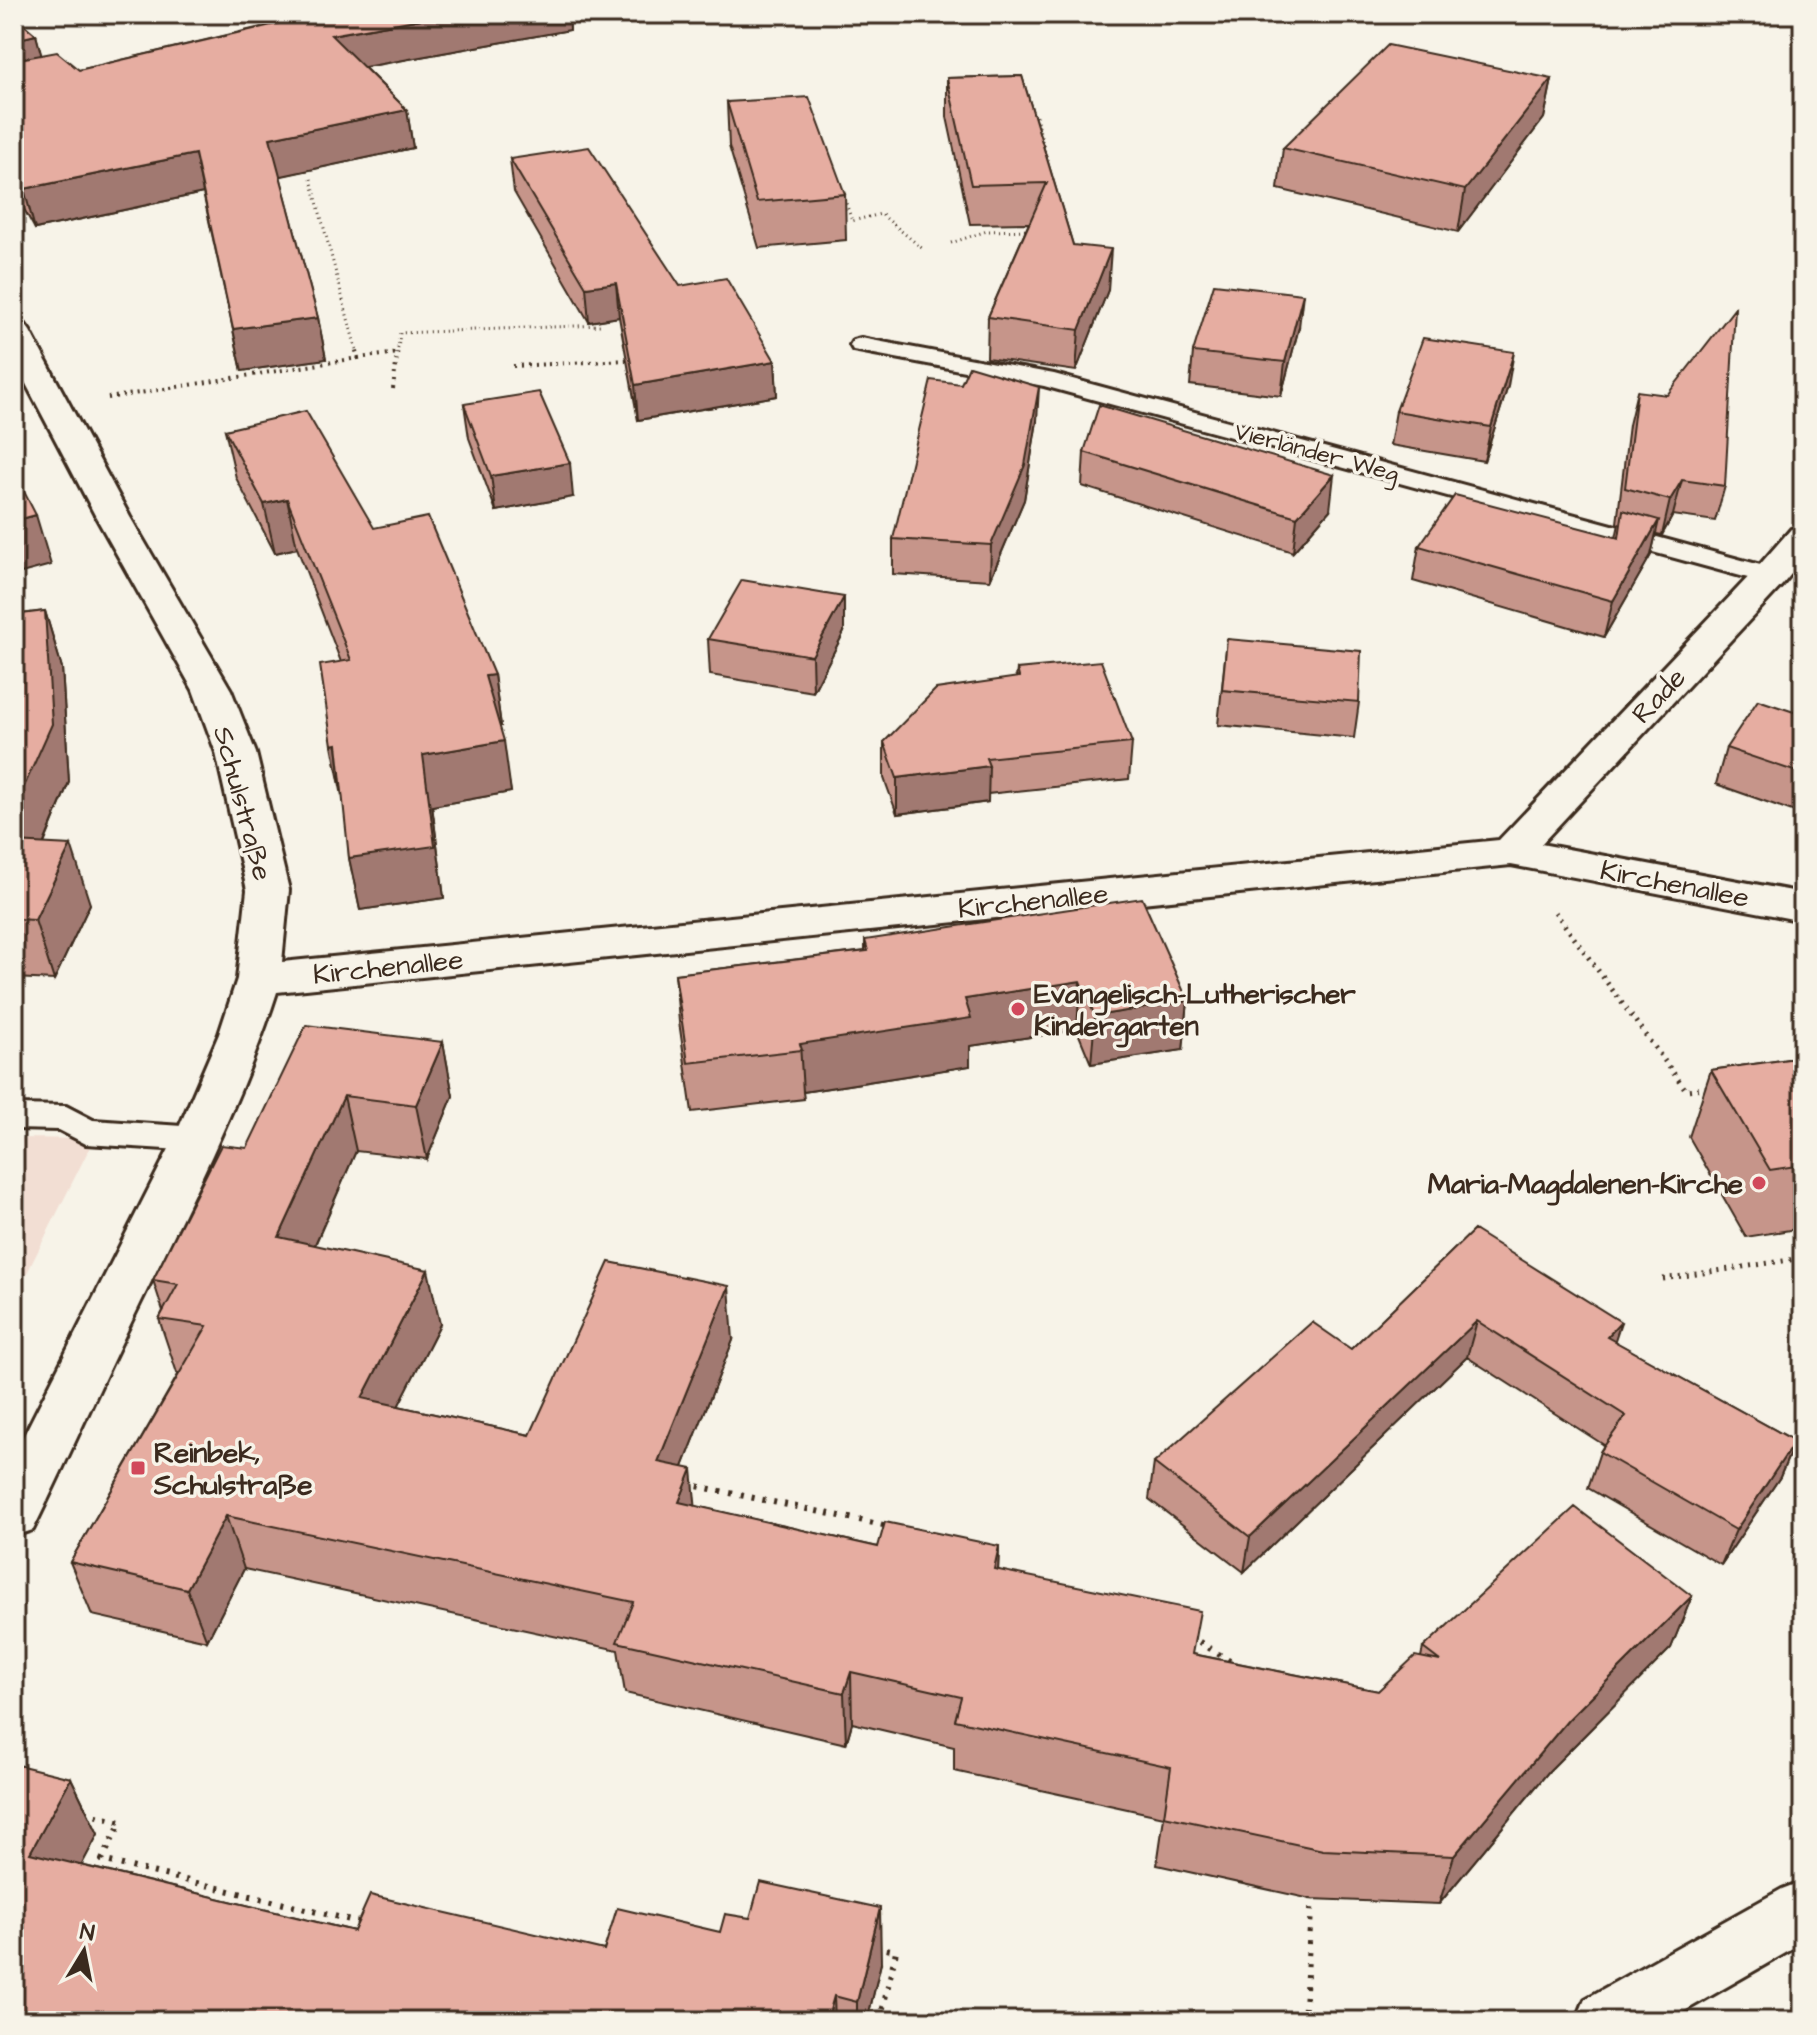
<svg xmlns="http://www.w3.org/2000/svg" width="1817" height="2035" viewBox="0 0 1817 2035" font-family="'Architects Daughter',sans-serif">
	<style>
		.built { fill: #f2ded3 }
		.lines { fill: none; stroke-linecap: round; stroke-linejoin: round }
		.lane-casing { stroke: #3b2a1e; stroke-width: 6 }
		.street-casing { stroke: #3b2a1e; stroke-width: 6 }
		.secondary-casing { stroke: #3b2a1e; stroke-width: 6 }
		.path-far3 { stroke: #3b2a1e; stroke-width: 3; stroke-dasharray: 1 4; stroke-linecap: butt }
		.path-far2 { stroke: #3b2a1e; stroke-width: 4; stroke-dasharray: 2 5; stroke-linecap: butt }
		.path-far1 { stroke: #3b2a1e; stroke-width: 5; stroke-dasharray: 2 6; stroke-linecap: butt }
		.path { stroke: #3b2a1e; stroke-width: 6; stroke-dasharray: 3 8; stroke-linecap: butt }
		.lane { fill: #f7f3e8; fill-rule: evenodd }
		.street { fill: #f7f3e8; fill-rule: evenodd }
		.secondary { fill: #f7f3e8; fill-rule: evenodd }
		.wall { fill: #c6958a; stroke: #3b2a1e; stroke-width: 2 }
		.shaded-wall { fill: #a17971; stroke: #3b2a1e; stroke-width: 2 }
		.building { fill: #e6ada1; stroke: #3b2a1e; stroke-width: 2 }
		.poi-dot { fill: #d1495b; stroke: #f7f3e8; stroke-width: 3 }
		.labels { text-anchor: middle; stroke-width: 7; stroke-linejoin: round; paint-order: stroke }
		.far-street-label { font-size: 24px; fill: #3b2a1e; stroke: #f7f3e8 }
		.street-label { font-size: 28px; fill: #3b2a1e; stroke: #f7f3e8 }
		.poi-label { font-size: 28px; font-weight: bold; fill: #3b2a1e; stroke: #f7f3e8; text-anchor: start }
	</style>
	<rect width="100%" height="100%" fill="#f7f3e8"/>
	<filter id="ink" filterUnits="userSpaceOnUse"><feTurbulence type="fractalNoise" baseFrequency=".0125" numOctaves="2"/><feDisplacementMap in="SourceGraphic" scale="16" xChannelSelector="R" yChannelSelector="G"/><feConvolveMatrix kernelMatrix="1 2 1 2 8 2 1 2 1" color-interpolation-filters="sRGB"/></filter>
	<g filter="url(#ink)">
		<path class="built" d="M14 1138 94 1139 14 1299Z"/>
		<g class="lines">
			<defs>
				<path id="lane" d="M861 338 1054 374 1779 570 1783 576 1779 582 1770 584 1044 386 853 350 850 345 853 340Z
					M14 1105 66 1106 93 1120 197 1127 209 1130 214 1139 209 1148 197 1151 86 1144 59 1130 14 1129Z"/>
				<path id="street" d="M14 322 25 324 30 331 130 517 231 690 256 753 289 890 282 962 1499 840 1757 568 1791 529 1803 526V559L1783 584 1541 844 1803 893V921L1511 865 277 992C242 1101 190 1202 140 1304 103 1379 70 1455 33 1530L14 1536V1455L174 1139 219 1034 237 979 247 890 216 753 193 690 96 517 14 361Z"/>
				<path id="secondary" d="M1803 1881V1943L1667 2021H1576L1585 1999 1782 1889Z"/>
			</defs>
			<use href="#lane" class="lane-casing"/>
			<use href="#street" class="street-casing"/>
			<use href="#secondary" class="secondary-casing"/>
			<path class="path-far3" d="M1036 116 1045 153
				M311 179 356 349
				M843 194 852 221 881 214 924 250
				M951 243 987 231 1032 230
				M398 349 400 333 601 325"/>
			<path class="path-far2" d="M358 358 398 353
				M513 366 627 360
				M393 389 398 347
				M108 398 358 358 355 347
				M14 463 26 460"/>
			<path class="path-far1" d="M1555 912 1686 1090 1711 1087
				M1663 1279 1803 1258"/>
			<path class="path" d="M687 1484 888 1526
				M1190 1636 1236 1665
				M85 1813 121 1822 102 1860 363 1923
				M876 1947 896 1951 880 2021
				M1304 2021 1312 1896"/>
			<use href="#lane" class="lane"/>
			<use href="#street" class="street"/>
			<use href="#secondary" class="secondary"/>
		</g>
		<path class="wall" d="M251 14H569L570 30 364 67 407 110 413 148 280 176 318 318 326 359 242 371 203 193 35 229 14 191V16L36 35 41 55 79 70 282 22V21L265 25Z
			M1022 76 1073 245 1108 290 1076 371 987 358 988 317 1029 223 970 224 947 117V78Z
			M1552 79 1544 118 1458 232 1278 189 1283 148Z
			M727 102 845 194 846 240 759 248 729 146Z
			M510 159 680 286 775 361 777 396 638 420 619 317 589 322 514 192Z
			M1299 327 1281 396 1190 385 1193 352Z
			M961 384 1037 421 1024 500 990 580 893 574V539Z
			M1508 386 1484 461 1390 445 1396 411Z
			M1637 391 1725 486 1715 521 1673 515 1662 535 1656 534 1651 555 1604 637 1413 581 1419 546 1616 538 1619 524 1617 523 1629 425Z
			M464 404 573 497 496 511 469 438Z
			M225 430 374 528 494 675 501 726H499L511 792 432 806 444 898 360 910 349 858 341 662 297 548 275 553 236 478Z
			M1084 452 1330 510 1293 552 1082 486Z
			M45 611 62 668 69 782 44 844 90 904 54 980 14 978V615Z
			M844 632 813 692 710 675 708 639Z
			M1227 639 1359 702 1354 738 1218 725Z
			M1017 669 1132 743 1129 779 988 794V802L897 814 884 778V742L1016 678Z
			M1803 715V799L1795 812 1716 784 1726 748Z
			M865 940 1188 1001 1183 1050 1091 1064 1077 1030 970 1046V1066L803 1092 804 1099 692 1112 679 1022 675 974 865 951Z
			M443 1042 453 1096 427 1159 356 1151 315 1245 440 1324 398 1406 530 1435 733 1340 683 1467 695 1506 878 1547 999 1546 998 1570 1193 1654 1378 1691 1421 1657 1423 1648 1692 1596 1671 1648 1549 1771 1439 1904 1311 1899 1157 1865 1164 1817 954 1771V1747L852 1723 846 1744 625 1693 618 1650 244 1569 207 1641 92 1615 70 1562 179 1373H177L159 1319 163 1311 153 1280 247 1148Z
			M1803 1057V1228L1746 1237 1689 1137 1711 1070Z
			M1474 1230 1615 1342 1795 1441 1780 1477 1721 1565 1588 1488 1600 1452 1604 1445 1467 1357 1244 1572 1149 1499 1154 1463 1351 1349Z
			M71 1778 98 1834 81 1865 354 1931 604 1950 720 1932 881 1963 867 2021H14Z"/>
		<path class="shaded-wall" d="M263 14H281L282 21 265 25Z
			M449 14H569L570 30 337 72 331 35Z
			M660 14H738L661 23Z
			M36 35 46 72 14 80V40Z
			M1552 79 1544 118 1458 232 1465 190Z
			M407 110 413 148 277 177 270 138Z
			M195 154 203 193 35 229 24 189Z
			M1111 249 1108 290 1076 371 1079 330Z
			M616 283 619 317 589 322 586 287Z
			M1303 294 1299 327 1281 396 1285 362Z
			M318 318 326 359 242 371 233 329Z
			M1514 352 1508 386 1484 461 1491 427Z
			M775 361 777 396 638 420 635 385Z
			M1039 387 1037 421 1024 500 990 580 991 545Z
			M570 463 573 497 496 511 491 476Z
			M1334 475 1330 510 1293 552 1297 517Z
			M1682 480 1673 515 1662 535 1670 500Z
			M287 499 297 548 275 553 264 504Z
			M36 515 51 565 14 575V521Z
			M1659 520 1651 555 1604 637 1613 601Z
			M844 597V632L813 692 812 656Z
			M45 611 62 668 69 782 20 901 14 884V809Z
			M494 675 501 726 493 727 485 676Z
			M504 741 511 792 432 806 444 898 360 910 349 858 423 755Z
			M337 744 342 796 332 745Z
			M989 766 988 802 897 814V778Z
			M1803 788V799L1795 812Z
			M71 845 90 904 54 980 35 920Z
			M1080 981 1077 1030 970 1046V1066L803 1092 800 1044 965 999Z
			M1188 1001 1183 1050 1091 1064 1095 1016Z
			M443 1042 453 1096 427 1159 416 1105Z
			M344 1096 356 1151 294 1292 279 1237Z
			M428 1270 440 1324 375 1452 362 1398Z
			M729 1286 733 1340 664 1515 658 1462Z
			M1477 1321 1467 1357 1244 1572 1250 1537Z
			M1621 1322 1609 1358 1607 1337Z
			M1795 1441 1780 1477 1721 1565 1736 1530Z
			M692 1469 697 1522 679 1502Z
			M226 1516 244 1569 207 1641 187 1589Z
			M999 1546 997 1599 994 1569Z
			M1692 1596 1671 1648 1549 1771 1439 1904 1454 1856 1568 1720Z
			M851 1672 852 1723 846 1744 844 1693Z
			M71 1778 98 1834 59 1908 30 1853Z
			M880 1908 881 1963 867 2021H857V2002Z
			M834 1996 835 2021H827Z"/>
		<path class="building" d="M291 14H449L331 35 407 110 270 138 318 318 233 329 195 154 24 189 14 171V60L57 52 79 70 297 19Z
			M14 16 36 35 14 40Z
			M1388 45 1552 79 1465 190 1283 148Z
			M1022 76 1073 245 1111 249 1079 330 988 317 1047 183 971 185 947 78Z
			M809 97 845 194 757 202 727 102Z
			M589 147 680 286 726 278 775 361 635 385 616 283 586 287 510 159Z
			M1214 284 1303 294 1285 362 1193 352Z
			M1735 308 1725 486 1682 480 1670 500 1625 488 1637 391 1667 395Z
			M1423 338 1514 352 1491 427 1396 411Z
			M969 366 1039 387 1025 465 991 545 893 539 931 380 961 384Z
			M539 392 570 463 491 476 464 404Z
			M1099 405 1334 475 1297 517 1084 452Z
			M306 411 374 528 428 517 494 675 485 676 504 741 423 755 435 846 349 858 337 744 332 745 320 665 351 660 287 499 264 504 225 430Z
			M14 472 36 515 14 521Z
			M1455 495 1619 538 1623 510 1659 520 1613 601 1419 546Z
			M742 580 844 597 812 656 708 639Z
			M45 611 52 724 14 809V615Z
			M1227 639 1361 651 1359 702 1222 690Z
			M1101 661 1132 743 986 758 989 766 897 778 884 742 936 689 1019 677 1017 669Z
			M1758 700 1803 715V774L1726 748Z
			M14 842 71 845 35 920 14 919Z
			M1142 898 1188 1001 1095 1016 1080 981 965 999 971 1018 800 1044 802 1050 688 1063 675 974 868 951 865 940Z
			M306 1025 443 1042 416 1105 344 1096 279 1237 428 1270 362 1398 530 1435 609 1262 729 1286 658 1462 692 1469 679 1502 878 1547 885 1522 999 1546 994 1569 1200 1611 1192 1654 1378 1691 1415 1656 1440 1661 1423 1648 1575 1507 1692 1596 1568 1720 1454 1856 1323 1850 1164 1816 1171 1767 955 1720 961 1697 851 1672 844 1693 617 1642 633 1602 226 1516 187 1589 70 1562 207 1326 159 1319 178 1284 153 1280 221 1145 247 1148Z
			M1803 1057V1165L1770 1170 1711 1070Z
			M1474 1230 1621 1322 1607 1337 1795 1441 1736 1530 1600 1452 1626 1416 1477 1321 1250 1537 1154 1463 1312 1322 1351 1349Z
			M14 1764 71 1778 30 1853 354 1931 370 1895 604 1950 617 1908 720 1932 725 1914 750 1918 760 1882 880 1908 857 2002 834 1996 827 2021H14Z"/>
	</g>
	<g class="poi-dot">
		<circle cx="1018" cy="1009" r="8"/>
		<circle cx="1759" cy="1183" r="8"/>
		<rect x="130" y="1460" width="16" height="16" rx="4"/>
	</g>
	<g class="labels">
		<g class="far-street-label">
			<text transform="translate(1317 452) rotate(15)" y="8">Vierländer Weg</text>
		</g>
		<g class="street-label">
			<text transform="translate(1658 695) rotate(-47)" y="10">Rade</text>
			<text transform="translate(244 803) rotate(75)" y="10">Schulstraße</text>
			<text transform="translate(1675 883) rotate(11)" y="10">Kirchenallee</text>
			<text transform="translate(1033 900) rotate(-6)" y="10">Kirchenallee</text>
			<text transform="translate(388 966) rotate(-6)" y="10">Kirchenallee</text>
		</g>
		<g class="poi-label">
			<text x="1034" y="1003">Evangelisch-Lutherischer<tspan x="1034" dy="32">Kindergarten</tspan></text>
			<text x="1743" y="1193" text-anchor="end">Maria-Magdalenen-Kirche</text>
			<text x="154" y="1462">Reinbek,<tspan x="154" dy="32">Schulstraße</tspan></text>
		</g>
	</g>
	<rect width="1817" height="2035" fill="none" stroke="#f7f3e8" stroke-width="48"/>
	<rect x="24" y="24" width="1769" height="1987" fill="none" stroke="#3b2a1e" stroke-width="3" filter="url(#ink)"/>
	<g transform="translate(84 1951) rotate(10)" stroke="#f7f3e8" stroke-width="6" paint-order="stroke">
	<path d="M0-6L14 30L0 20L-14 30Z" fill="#3b2a1e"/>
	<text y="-12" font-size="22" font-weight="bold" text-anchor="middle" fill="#3b2a1e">N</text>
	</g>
</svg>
